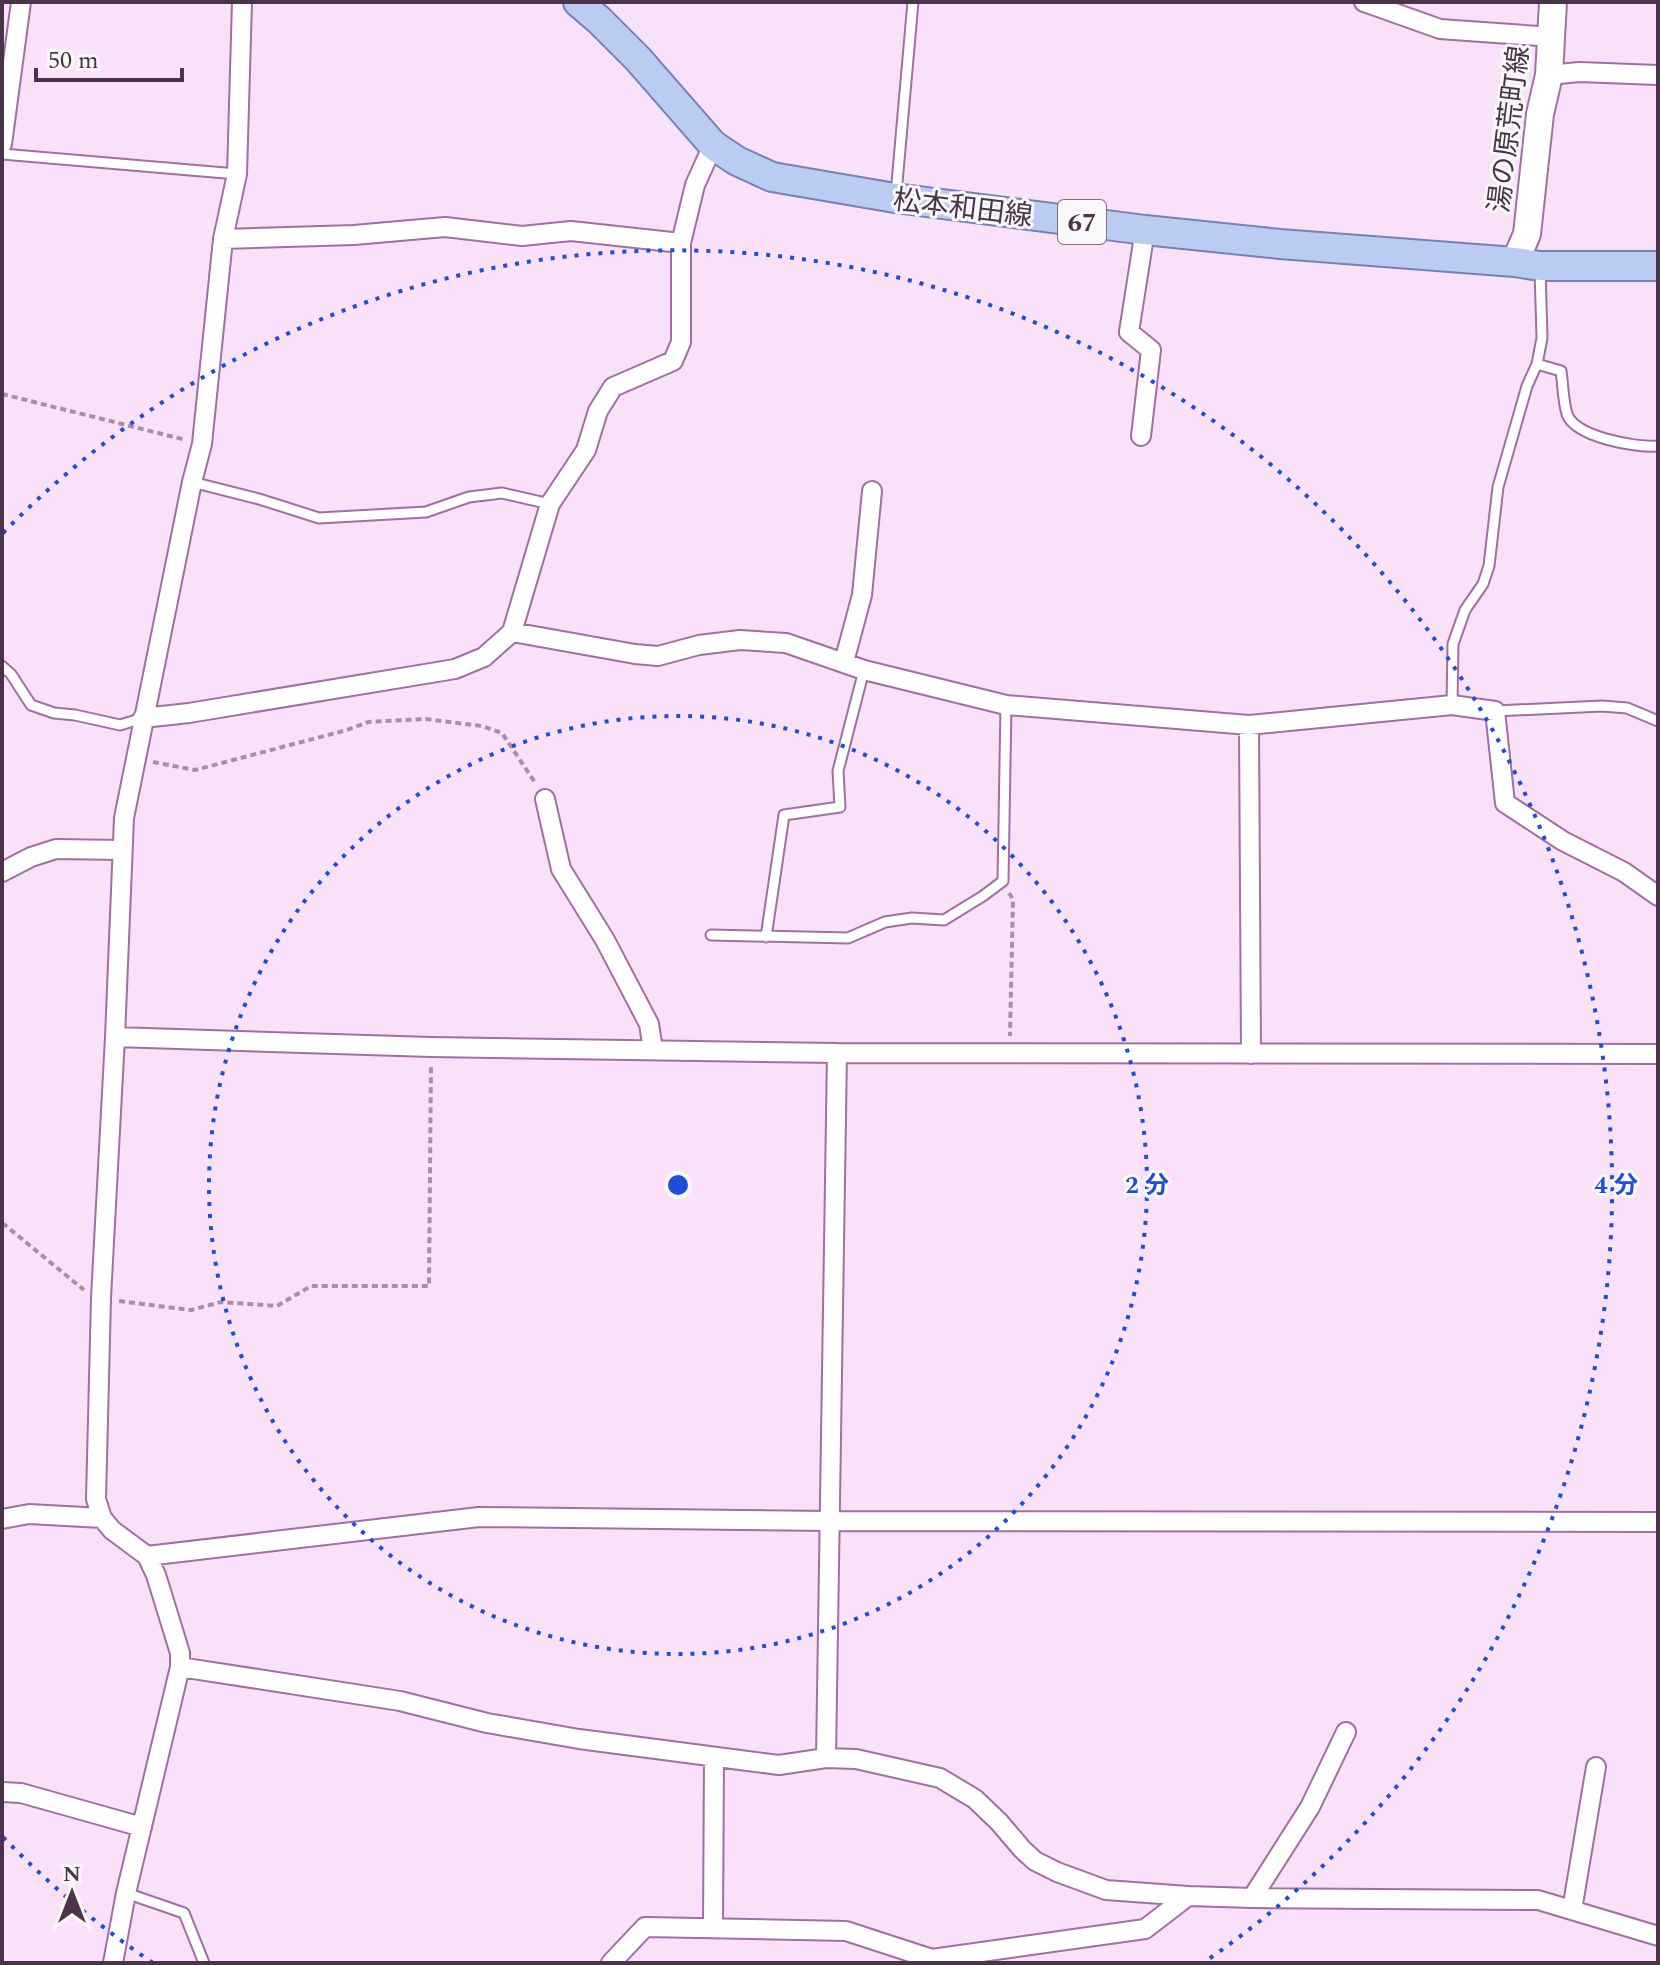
<svg xmlns="http://www.w3.org/2000/svg" width="1660" height="1965" viewBox="0 0 1660 1965" font-family="Spectral,'Noto Sans JP',serif">
	<style>
		.lines { fill: none; stroke-linecap: round; stroke-linejoin: round }
		.service-casing { stroke: #a26ea3; stroke-width: 13 }
		.minor-casing { stroke: #a26ea3; stroke-width: 22 }
		.secondary-casing { stroke: #a26ea3; stroke-width: 30 }
		.primary-casing { stroke: #7681b3; stroke-width: 32 }
		.path { stroke: #a790a7; stroke-width: 4; stroke-dasharray: 6 4; stroke-linecap: butt }
		.service { stroke: #fff; stroke-width: 9 }
		.minor { stroke: #fff; stroke-width: 18 }
		.secondary { stroke: #fff; stroke-width: 26 }
		.primary { stroke: #bbccf3; stroke-width: 28 }
		.ring { fill: none; stroke: #1d4ed8; stroke-width: 4; stroke-dasharray: 4 8 }
		.labels { text-anchor: middle; stroke-width: 6; stroke-linejoin: round; paint-order: stroke }
		.shield { fill: #f8f8f8; stroke: #7f6f7f; stroke-width: 2 }
		.shield-label { font-size: 26px; font-weight: bold; fill: #4b344b }
		.street-label { font-size: 28px; fill: #4b344b; stroke: #f8f8f8 }
		.centre { fill: #1d4ed8; stroke: #f8f8f8; stroke-width: 4 }
		.ring-label { font-size: 24px; text-anchor: middle; font-weight: bold; fill: #1d4ed8; stroke: #f8f8f8; stroke-width: 6; stroke-linejoin: round; paint-order: stroke }
	</style>
	<rect width="100%" height="100%" fill="#f9e2f9"/>
	<g class="lines">
		<defs>
			<path id="service" d="M2 154 237 174
				M896 194 913 2
				M1537 364 1561 371C1563 384 1563 401 1567 414 1575 437 1636 448 1658 446
				M192 482 259 499 319 518 426 512 469 497 502 493 550 504
				M2 666 11 674 31 705 54 713 75 715 120 725 143 718
				M1452 705 1453 644 1465 610 1483 584 1489 566 1498 487 1527 386 1537 364 1542 338 1540 269
				M1495 711 1602 706 1627 708 1658 721
				M711 935 848 938 885 922 912 918 944 920 983 896 1003 881 1006 705
				M766 937 784 815 840 807 838 771 864 670
				M126 1893 184 1913 204 1963"/>
			<path id="minor" d="M1364 2 1440 29 1552 37
				M1549 75 1579 72 1658 75
				M2 144 21 2
				M223 239 354 235 445 227 522 236 571 231 681 243
				M1141 436 1151 350 1129 332 1145 230
				M512 632 635 654 658 656 699 645 740 640 786 643 864 670 1006 705 1249 725 1452 705 1495 711 1505 803 1563 841 1624 872 1658 896
				M844 662 862 595 872 491
				M143 718 189 713 455 669 484 657 512 632 550 504 586 450 598 411 613 387 673 361 681 342V243L695 185 713 145
				M1249 725 1251 1054
				M545 799 561 869 605 940 649 1024 653 1050
				M2 872 31 857 56 849 122 850
				M115 1037 431 1047 837 1053 1658 1054
				M2 1519 29 1514 102 1518
				M147 1556 479 1517 828 1521 1658 1522
				M180 1667 400 1701 487 1723 579 1739 779 1765 826 1758 856 1759 940 1778 975 1799 999 1822 1022 1849 1035 1861 1057 1872 1106 1890 1188 1896 1252 1898 1538 1900 1658 1936
				M826 1758 837 1053
				M2 1792 21 1793 142 1827
				M1252 1898 1310 1807 1346 1732
				M1572 1910 1596 1767
				M713 1928 714 1757
				M113 1963 126 1893 180 1667V1653L156 1575 147 1556 112 1530 102 1518 96 1499 101 1298 115 1037 124 818 192 482 202 444 223 239 237 174 242 2
				M611 1963 645 1927 846 1931 932 1959 1145 1929 1188 1896"/>
			<path id="secondary" d="M1515 262 1527 234 1540 114 1549 75 1553 2"/>
			<path id="primary" d="M578 2 599 20 638 59 713 145 737 161 772 177 895 198 1145 230 1280 244 1515 262 1540 266H1658"/>
		</defs>
		<use href="#service" class="service-casing"/>
		<use href="#minor" class="minor-casing"/>
		<use href="#secondary" class="secondary-casing"/>
		<use href="#primary" class="primary-casing"/>
		<path class="path" d="M2 394 186 440
			M153 762 195 770 347 730 368 722 426 719 482 726 502 733 536 784
			M1009 893 1013 899 1010 1036
			M2 1224 5 1225 84 1290
			M119 1301 191 1310 221 1302 277 1306 311 1286H429L431 1064"/>
		<use href="#service" class="service"/>
		<use href="#minor" class="minor"/>
		<use href="#secondary" class="secondary"/>
		<use href="#primary" class="primary"/>
	</g>
	<g class="ring">
		<circle cx="678" cy="1185" r="469"/>
		<path d="M153 1963A938 938 0 0 1 3 1837M3 533A938 938 0 1 1 1203 1963"/>
	</g>
	<g class="labels">
		<rect class="shield" x="1058" y="200" width="48" height="44" rx="6"/>
		<g class="shield-label">
			<text x="1082" y="231">67</text>
		</g>
		<g class="street-label">
			<text transform="translate(1508 129) rotate(-83)" y="10">湯の原荒町線</text>
			<text transform="translate(963 207) rotate(7)" y="10">松本和田線</text>
		</g>
	</g>
	<circle cx="678" cy="1185" r="12" class="centre"/>
	<g class="ring-label">
		<text x="1147" y="1193">2 分</text>
		<text x="1616" y="1193">4 分</text>
	</g>
	<rect width="1660" height="1965" fill="none" stroke="#4b344b" stroke-width="8"/>
	<g transform="translate(72 1893)" stroke="#f8f8f8" stroke-width="6" paint-order="stroke">
	<path d="M0-6L14 30L0 20L-14 30Z" fill="#4b344b"/>
	<text y="-12" font-size="22" font-weight="bold" text-anchor="middle" fill="#4b344b">N</text>
	</g>
	<path d="M36 68v12h146v-12" fill="none" stroke="#4b344b" stroke-width="4"/>
	<text x="48" y="68" font-size="24" fill="#4b344b" stroke="#f8f8f8" stroke-width="6" paint-order="stroke">50 m</text>
</svg>
